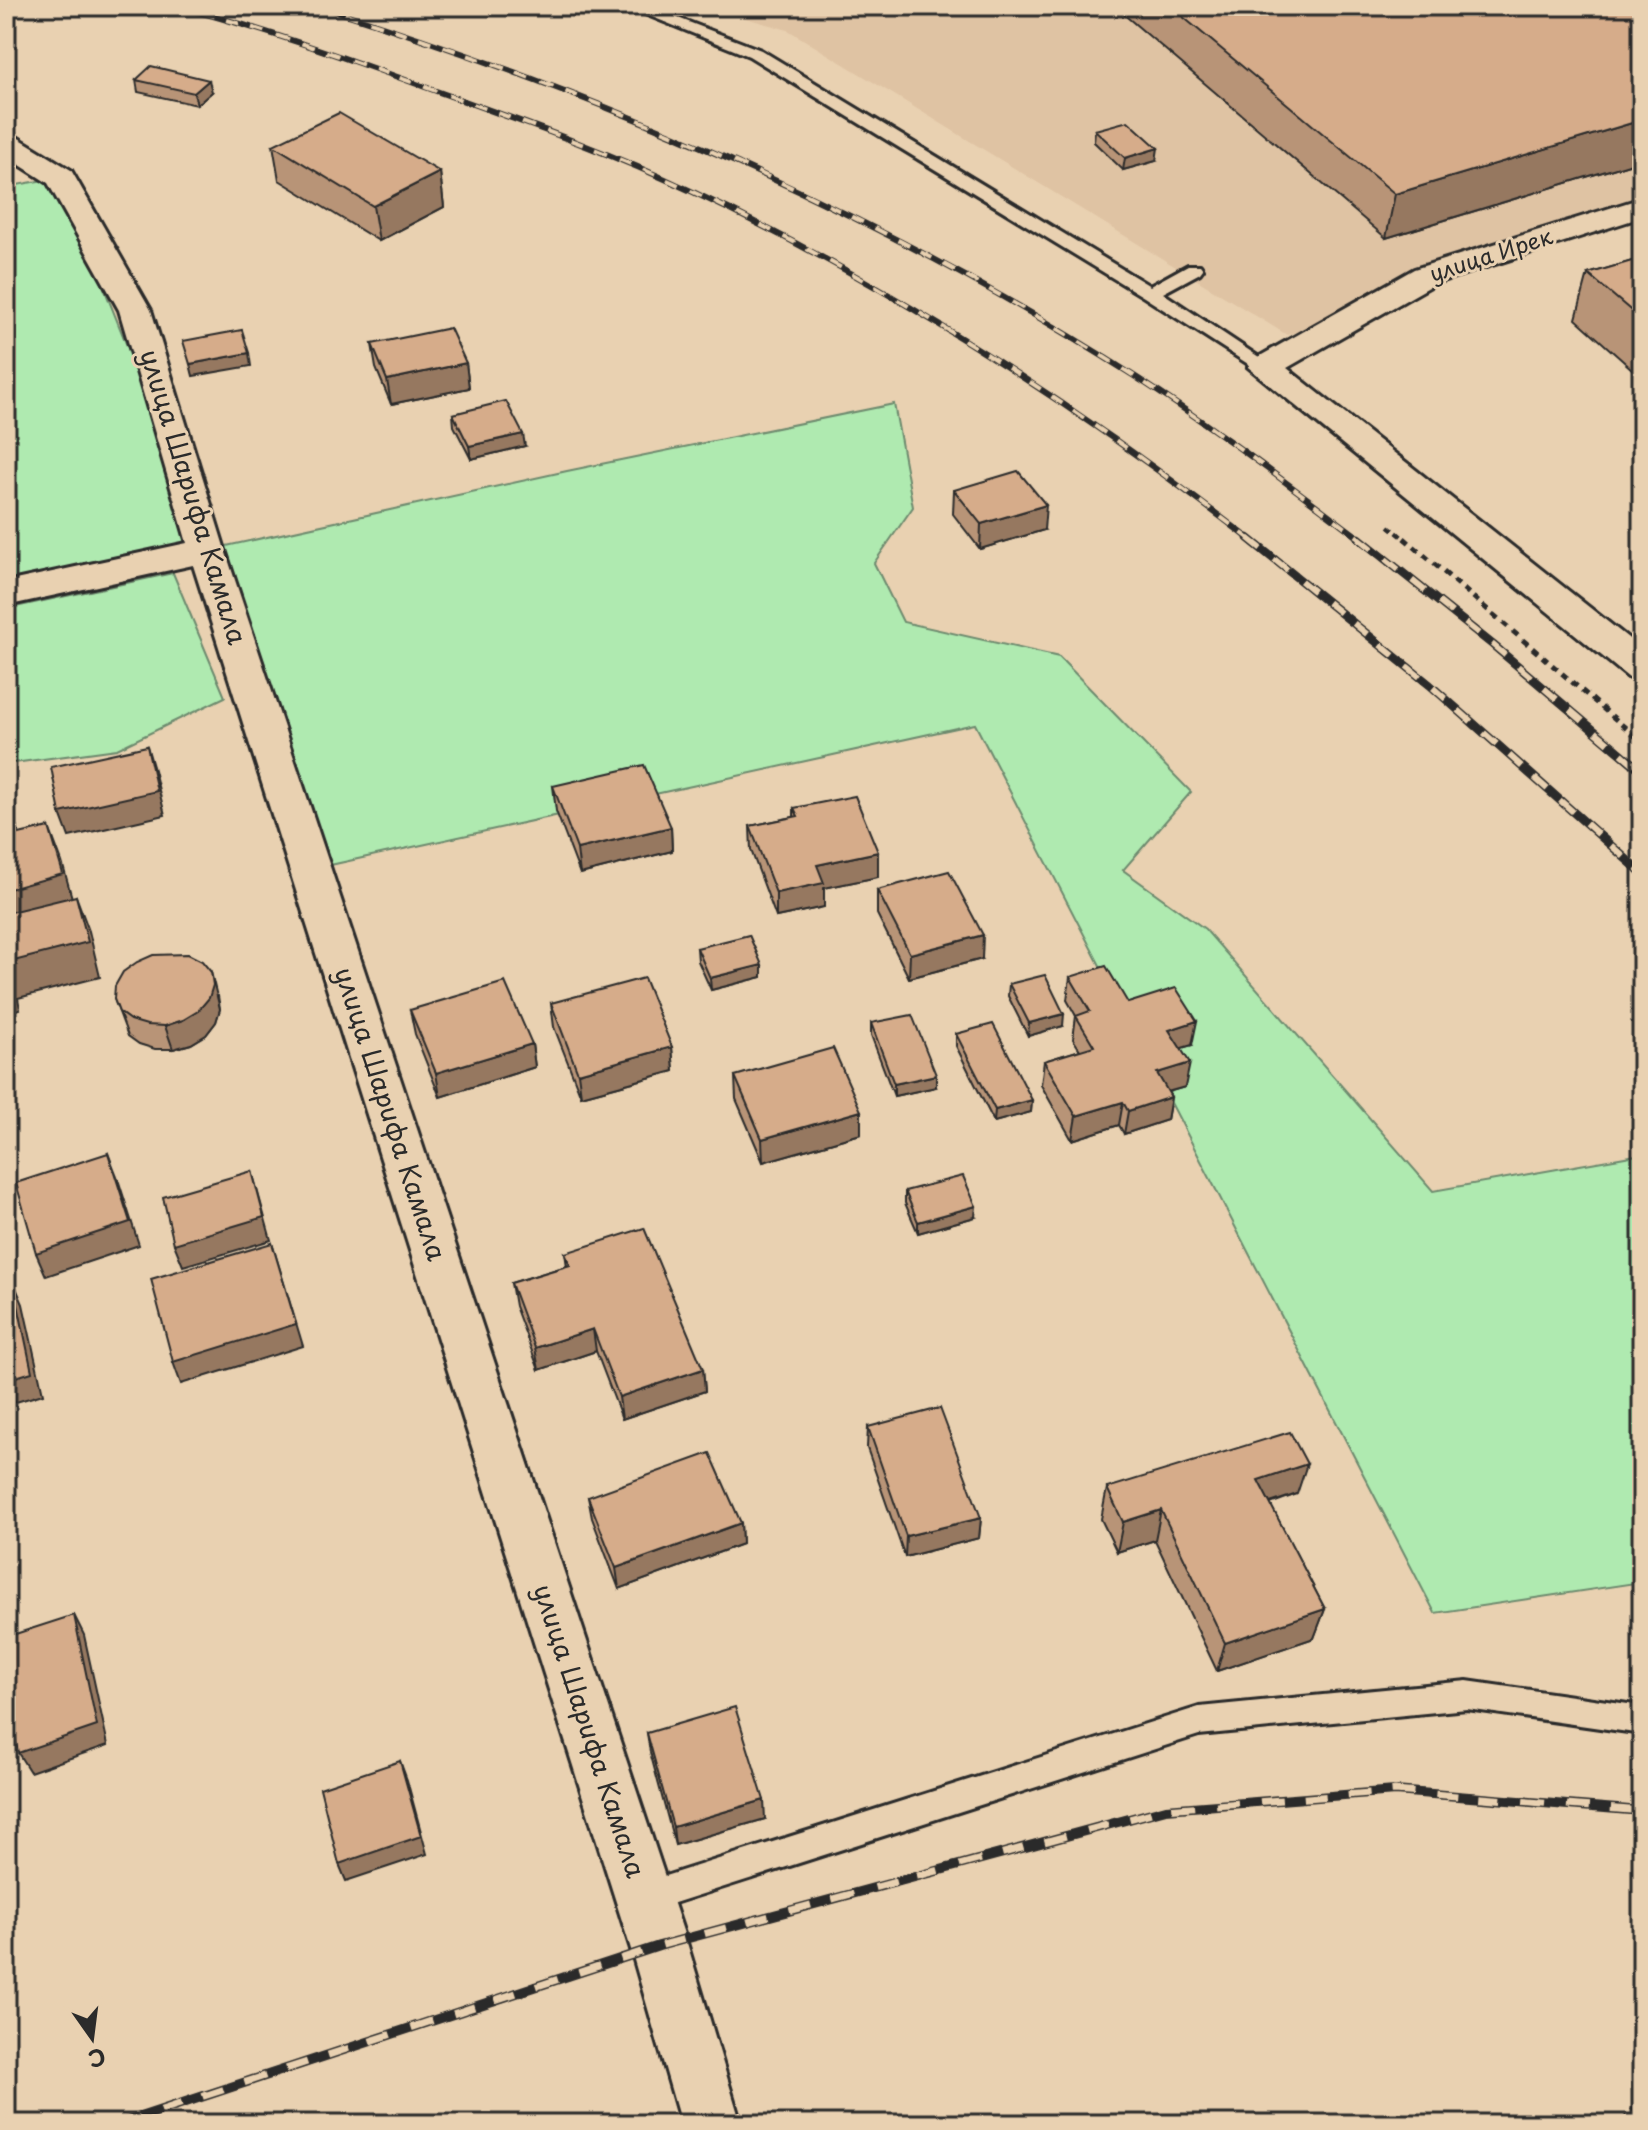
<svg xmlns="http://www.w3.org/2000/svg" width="1648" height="2130" viewBox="0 0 1648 2130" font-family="'Playpen Sans',sans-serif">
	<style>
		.built { fill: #dfc3a3 }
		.green { fill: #afeab0; stroke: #6d8a6e; stroke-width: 2 }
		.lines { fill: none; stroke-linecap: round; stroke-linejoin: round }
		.service-casing { stroke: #2b2b2b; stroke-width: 6 }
		.minor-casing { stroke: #2b2b2b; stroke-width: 6 }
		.path-far2 { stroke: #2b2b2b; stroke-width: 4; stroke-dasharray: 6 4; stroke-linecap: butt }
		.path-far1 { stroke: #2b2b2b; stroke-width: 5; stroke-dasharray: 7 6; stroke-linecap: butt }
		.path { stroke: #2b2b2b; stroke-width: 6; stroke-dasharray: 10 7; stroke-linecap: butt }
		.service { fill: #e9d1b1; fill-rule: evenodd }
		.minor { fill: #e9d1b1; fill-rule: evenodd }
		.rail-far2-casing { stroke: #2b2b2b; stroke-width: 6 }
		.rail-far1-casing { stroke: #2b2b2b; stroke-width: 9 }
		.rail-casing { stroke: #2b2b2b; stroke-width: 10 }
		.rail-far2 { stroke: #e9d1b1; stroke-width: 4; stroke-dasharray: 13; stroke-linecap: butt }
		.rail-far1 { stroke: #e9d1b1; stroke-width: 6; stroke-dasharray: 17; stroke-linecap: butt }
		.rail { stroke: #e9d1b1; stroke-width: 7; stroke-dasharray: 22; stroke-linecap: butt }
		.wall { fill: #b89477; stroke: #2b2b2b; stroke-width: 2 }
		.shaded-wall { fill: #967861; stroke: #2b2b2b; stroke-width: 2 }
		.building { fill: #d6ac8a; stroke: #2b2b2b; stroke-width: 2 }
		.labels { text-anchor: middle; stroke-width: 6; stroke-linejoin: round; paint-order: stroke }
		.far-street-label { font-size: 22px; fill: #2b2b2b; stroke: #e9d1b1 }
		.street-label { font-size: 26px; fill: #2b2b2b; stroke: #e9d1b1 }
	</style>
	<rect width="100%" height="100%" fill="#e9d1b1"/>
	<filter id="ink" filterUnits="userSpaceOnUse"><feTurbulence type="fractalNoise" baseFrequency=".0125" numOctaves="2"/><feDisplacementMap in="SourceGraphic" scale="16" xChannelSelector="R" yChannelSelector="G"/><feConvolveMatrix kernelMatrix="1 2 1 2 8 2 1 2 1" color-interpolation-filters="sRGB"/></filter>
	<g filter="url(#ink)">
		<path class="built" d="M702 6H1642V217L1287 335 788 30Z"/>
		<path class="green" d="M60 177 208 550 567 471 894 404 913 507 874 563 903 622 1059 657 1191 792 1123 870 1205 929 1433 1191 1642 1154V1582L1435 1613 975 724 312 869 207 550 6 594V187Z
			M173 573 225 697 117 749 6 764V609Z"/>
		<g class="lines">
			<defs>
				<path id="service" d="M625 6H647L761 50 1150 286 1188 265H1200L1203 269 1200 273 1163 293 1274 367 1271 371H1259L1144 297 749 56Z
					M1467 1681 1642 1706V1734L1467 1709 1199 1735 643 1913 632 1909 628 1898 632 1887 643 1883 1199 1707Z"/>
				<path id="minor" d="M6 134 17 137 71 170 151 310 225 550 688 1946 741 2124H681L630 1946 193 565 6 606V582L187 543 119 310 48 183 6 156Z
					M1642 198V217L1436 283 1287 368 1642 649V682L1629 678 1248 367 1253 360 1414 269Z"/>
			</defs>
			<use href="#service" class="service-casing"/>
			<use href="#minor" class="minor-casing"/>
			<path class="path-far2" d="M1389 526 1406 540"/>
			<path class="path-far1" d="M1404 538 1642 742"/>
			<path class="path" d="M1621 2124 1642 2101"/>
			<use href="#service" class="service"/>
			<use href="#minor" class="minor"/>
			<defs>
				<path id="rail-far2" d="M177 6C261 28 343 57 425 87 514 119 605 150 691 191 890 284 1077 406 1251 540
					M320 6C605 95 879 213 1131 374 1211 425 1287 483 1362 540"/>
				<path id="rail-far1" d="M1248 538 1430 685 1642 873
					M1359 538 1493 645 1642 771"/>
				<path id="rail" d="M119 2124 659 1946 1166 1809 1395 1791 1642 1811"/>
			</defs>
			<use href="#rail-far2" class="rail-far2-casing"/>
			<use href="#rail-far1" class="rail-far1-casing"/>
			<use href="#rail" class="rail-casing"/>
			<use href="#rail-far2" class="rail-far2"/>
			<use href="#rail-far1" class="rail-far1"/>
			<use href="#rail" class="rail"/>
		</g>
		<path class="wall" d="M1114 6H1631L1642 13V160L1386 238Z
			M136 80 212 92 197 105 138 92Z
			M1095 130 1156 161 1123 170 1094 142Z
			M273 145 440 172 444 207 379 241 279 180Z
			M1642 258V378L1576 319 1588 274Z
			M372 344 466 363 469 388 391 404 376 368Z
			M453 414 525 446 471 459 454 426Z
			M954 490 1044 530 980 549 953 514Z
			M553 786 671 827 672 851 580 874 556 811Z
			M794 808 878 852V877L824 888V907L776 917 751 850 750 826 794 817Z
			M877 890 982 959 909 978 877 914Z
			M697 948 762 965V977L711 990 698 961Z
			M1070 977 1128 1003 1192 1045 1181 1048 1185 1087 1168 1092 1171 1097 1167 1120 1124 1134 1119 1125 1072 1140 1041 1085 1044 1061 1080 1050 1073 1039 1076 1016 1067 1000Z
			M1009 984 1063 1026 1028 1036 1008 996Z
			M218 996 220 1009 216 1022 206 1035 191 1044 173 1049H155L139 1044 128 1036 114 999Z
			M551 1003 672 1047 674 1071 581 1096 554 1027Z
			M410 1010 532 1044 535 1067 440 1097 415 1034Z
			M871 1023 936 1087 894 1096 871 1035Z
			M956 1034 1032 1100 1031 1112 994 1122 956 1046Z
			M735 1076 861 1111V1134L763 1162 736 1099Z
			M905 1191 975 1217 918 1233 905 1203Z
			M565 1253 703 1369 705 1391 622 1419 596 1351 539 1370 515 1306 511 1283 567 1266Z
			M868 1427 981 1518 979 1538 905 1557 867 1448Z
			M1107 1488 1297 1494 1270 1504 1325 1609 1314 1638 1217 1671 1155 1540 1117 1552 1101 1519Z
			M588 1497 741 1523 742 1544 619 1589 592 1518Z
			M647 1733 765 1819 675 1845 650 1752Z"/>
		<path class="shaded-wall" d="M209 80 212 92 197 105 194 93Z
			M1642 120V160L1386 238 1395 194Z
			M1158 148 1156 161 1123 170 1125 158Z
			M440 172 444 207 379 241 373 206Z
			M249 353 251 366 193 376 190 364Z
			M466 363 469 388 391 404 387 380Z
			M523 434 525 446 471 459 469 446Z
			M1046 505 1044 530 980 549 981 524Z
			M147 746 154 770 165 815 69 837 60 813Z
			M49 827 62 862 75 909 13 926 6 910V890Z
			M671 827 672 851 580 874 577 849Z
			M878 852V877L824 888V907L776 917V893L817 865Z
			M76 896 89 931 100 977 18 998 20 1009 6 1012V963Z
			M983 935 982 959 909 978 910 954Z
			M762 965V977L711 990 710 978Z
			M211 972 220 1009 216 1022 206 1035 191 1044 173 1049 165 1026Z
			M1064 1014 1063 1026 1028 1036 1029 1023Z
			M1197 1021 1192 1045 1165 1053 1169 1030Z
			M532 1044 535 1067 440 1097 436 1073Z
			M672 1047 674 1071 581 1096 578 1073Z
			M1190 1063 1185 1087 1153 1096 1157 1073Z
			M936 1075V1087L894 1096V1084Z
			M1171 1097 1167 1120 1124 1134 1128 1111Z
			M1032 1100 1031 1112 994 1122 995 1110Z
			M1123 1102 1119 1125 1072 1140 1076 1116Z
			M861 1111V1134L763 1162 762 1139Z
			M108 1153 117 1176 139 1245 46 1276 36 1253Z
			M252 1171 271 1240 183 1266 174 1244Z
			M976 1206 975 1217 918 1233V1222Z
			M272 1243 303 1346 181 1384 173 1362Z
			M13 1281 23 1304 43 1394 6 1405V1380Z
			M593 1329 596 1351 539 1370 535 1348Z
			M703 1369 705 1391 622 1419 619 1397Z
			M1307 1464 1297 1494 1249 1510 1258 1480Z
			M1161 1510 1155 1540 1117 1552 1123 1522Z
			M981 1518 979 1538 905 1557 906 1536Z
			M741 1523 742 1544 619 1589 616 1568Z
			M1325 1609 1314 1638 1217 1671 1225 1643Z
			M74 1615 84 1635 108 1745 30 1772 18 1753Z
			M400 1761 407 1780 427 1854 346 1881 339 1864Z
			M764 1800 765 1819 675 1845 673 1827Z"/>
		<path class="building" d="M1170 6H1631L1642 13V120L1395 194Z
			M151 66 209 80 194 93 136 80Z
			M339 113 440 172 373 206 273 145Z
			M1128 121 1158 148 1125 158 1095 130Z
			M1642 258V320L1588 274Z
			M450 328 466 363 387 380 372 344Z
			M242 330 249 353 190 364 183 341Z
			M506 401 523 434 469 446 453 414Z
			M1018 471 1046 505 981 524 954 490Z
			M147 746 157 791 60 813 51 767Z
			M644 765 671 827 577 849 553 786Z
			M855 796 878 852 817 865 824 883 776 893 750 826 798 816 794 808Z
			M14 818 19 834 49 827 63 874 6 890V820Z
			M949 871 983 935 910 954 877 890Z
			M76 896 88 942 6 963V913Z
			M749 935 762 965 710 978 697 948Z
			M188 954 202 961 211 972 213 985 209 998 198 1011 183 1020 165 1026 147 1025 130 1020 119 1012 114 999 115 986 123 972 137 962 153 955Z
			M1106 966 1128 1003 1176 988 1197 1021 1169 1030 1190 1063 1157 1073 1171 1097 1128 1111 1123 1102 1076 1116 1044 1061 1094 1046 1076 1016 1090 1011 1070 977Z
			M1045 975 1064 1014 1029 1023 1009 984Z
			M644 978 672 1047 578 1073 551 1003Z
			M505 982 532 1044 436 1073 410 1010Z
			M912 1015 936 1075 894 1084 871 1023Z
			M993 1024 1032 1100 995 1110 956 1034Z
			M833 1048 861 1111 762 1139 735 1076Z
			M108 1153 130 1222 36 1253 16 1183Z
			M252 1171 264 1217 174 1244 163 1197Z
			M963 1176 976 1206 918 1222 905 1191Z
			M644 1228 703 1369 619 1397 593 1329 535 1348 511 1283 570 1265 565 1253Z
			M272 1243 296 1324 173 1362 151 1279Z
			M13 1281 32 1372 6 1380V1283Z
			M940 1408 981 1518 906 1536 868 1427Z
			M1290 1432 1307 1464 1258 1480 1325 1609 1225 1643 1161 1510 1123 1522 1107 1488Z
			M710 1453 741 1523 616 1568 588 1497Z
			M74 1615 97 1726 18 1753 6 1688V1637Z
			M735 1707 764 1800 673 1827 647 1733Z
			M400 1761 421 1836 339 1864 320 1788Z"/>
	</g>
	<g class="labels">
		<g class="far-street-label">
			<text transform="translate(1491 255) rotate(-18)" y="8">улица Ирек</text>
		</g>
		<g class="street-label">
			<text transform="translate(193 497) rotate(73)" y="9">улица Шарифа Камала</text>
			<text transform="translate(390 1114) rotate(72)" y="9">улица Шарифа Камала</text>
			<text transform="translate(589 1731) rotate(72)" y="9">улица Шарифа Камала</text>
		</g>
	</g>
	<rect width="1648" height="2130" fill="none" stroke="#e9d1b1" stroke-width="32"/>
	<rect x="16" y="16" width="1616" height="2098" fill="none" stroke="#2b2b2b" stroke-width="3" filter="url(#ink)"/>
	<g transform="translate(92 2038) rotate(166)" stroke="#e9d1b1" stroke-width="6" paint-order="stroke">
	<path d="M0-6L14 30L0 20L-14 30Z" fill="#2b2b2b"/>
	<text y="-12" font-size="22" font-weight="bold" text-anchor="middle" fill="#2b2b2b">С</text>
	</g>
</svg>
